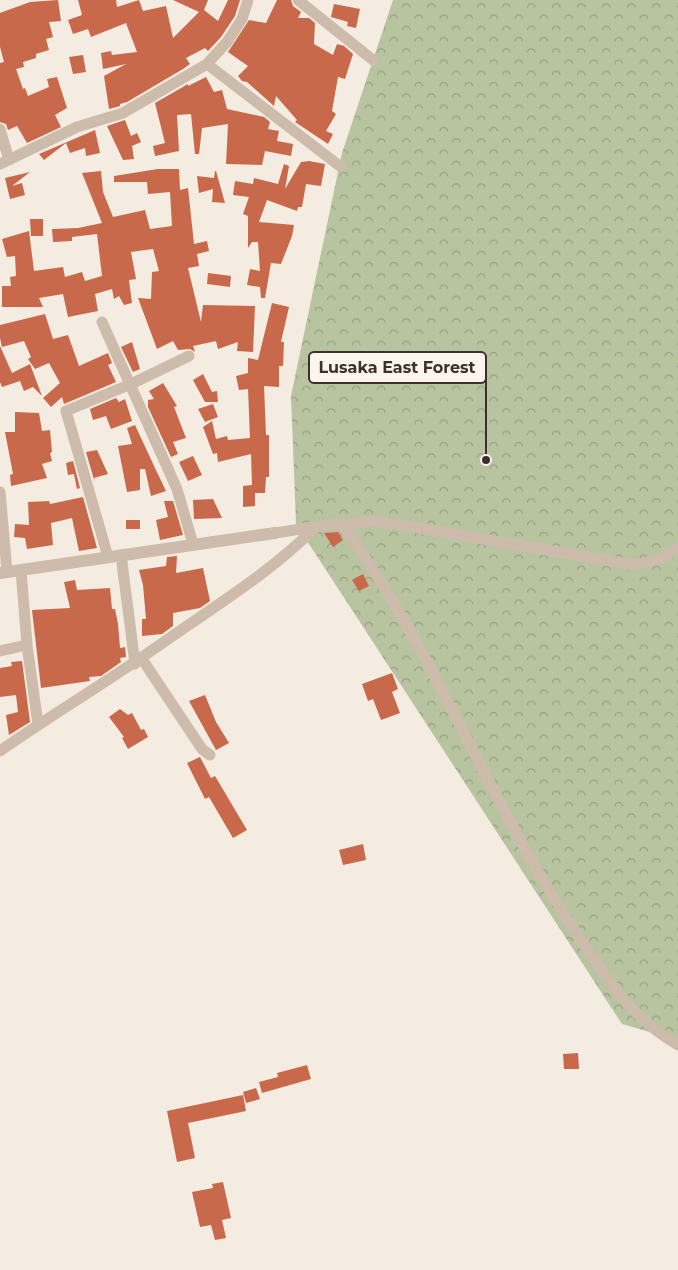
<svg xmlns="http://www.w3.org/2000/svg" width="678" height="1270" viewBox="0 0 678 1270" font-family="Montserrat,sans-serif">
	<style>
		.forest { fill: url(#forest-crowns) }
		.building { fill: #c8694b }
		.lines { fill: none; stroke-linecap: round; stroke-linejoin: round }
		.minor { stroke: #cdbbac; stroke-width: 11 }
		.tertiary { stroke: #cdbbac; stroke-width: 12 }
		.leader { fill: none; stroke: #3b302b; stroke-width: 2 }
		.callout-dot { fill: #3b302b; stroke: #fbf5ee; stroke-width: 2 }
		.callout { fill: #fbf5ee; stroke: #3b302b; stroke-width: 2 }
		.callout-label { font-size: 16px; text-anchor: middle; font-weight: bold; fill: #3b302b }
	</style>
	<defs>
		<pattern id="forest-crowns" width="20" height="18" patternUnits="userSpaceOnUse" patternTransform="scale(1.25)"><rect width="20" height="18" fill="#b8c4a0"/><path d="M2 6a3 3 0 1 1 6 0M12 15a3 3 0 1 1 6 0" fill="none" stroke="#97a083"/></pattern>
	</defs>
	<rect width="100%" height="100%" fill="#f4ebe1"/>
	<path class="forest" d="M393 0H678V1040L622 1024 296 524 291 396 342 153Z"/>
	<path class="building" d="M58 0 61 21 49 22 53 37 46 39 49 50 36 54V58L23 62 24 67 16 69 23 89 25 88 28 96 49 87 47 79 57 77 67 108 55 115 61 127 27 143 17 126 8 130 6 124 0 122V63L4 62 0 47V13L30 2Z
		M78 0H116L117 7 139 0 143 11 166 6 173 38 199 12 173 0H208L204 10 218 21 228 0H240L235 16 221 37 208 51 205 48 186 58 190 64 183 69 127 102 120 104V106L109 109 104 76 126 64 103 69 101 53 111 51 112 55 137 52 126 23 91 37 88 29 73 34 68 20 82 15Z
		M277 0H291L293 6 301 12 298 18H309L315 23 314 44 333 55 337 44 344 46 353 54 345 79 338 77 332 111 336 114 326 131 333 134 328 144 295 122 297 120 276 96 274 106 247 82 242 81 238 76 248 66 228 52 249 20 266 23Z
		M334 4 360 9 356 28 347 26 348 22 331 17Z
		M83 55 86 72 73 74 69 57Z
		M206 77 214 92 222 90 227 109 264 117 270 122 268 129 279 131 277 141 293 144 291 156 265 151 262 165 226 164 228 124 202 128 199 154H195L191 114 177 115 179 151 155 156 153 146 165 143 155 103 188 84V86Z
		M125 120 131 136 137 133 141 142 132 146 134 159 123 160 107 126Z
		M95 130 100 153 86 156 85 148 70 153 66 143 44 160 39 154Z
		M309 161 325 164 321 186 306 184 302 207H298L297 211 267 200 259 222 294 225 292 236 281 264 271 263 265 298H261L260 287 247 285 250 269 260 271 258 242H252L248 248V216L243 214 249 197 233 195 235 181 253 184 254 178 278 184 284 164 289 166 285 189 301 162Z
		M158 169H179L180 190 188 188 194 244 207 241 209 251 197 254 199 266 188 268 201 322 203 305 255 306 253 352 237 351 238 342 218 349 216 341 193 346 195 352 190 349 178 350 173 341 157 349 138 298 151 299 152 272 159 271 153 249 131 252 136 279 129 280 132 303 124 305 119 296 114 299 112 289 95 294 98 311 68 317 63 294 39 298 43 307H2V286H11L10 277 16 276 15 256 7 257 2 239 29 231 34 271 63 267 65 277 82 272 85 281 102 276 97 234 72 237V241L53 242 52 229 78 228 102 223 82 173 101 171 103 192 113 217 145 210 150 229 172 226 170 192 148 194 147 182H114V176Z
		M215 171H216L225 203 212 202 213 189 199 193 197 176 214 178Z
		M30 172 12 186 22 183 25 195 10 199 5 178Z
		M30 219H43V236H31Z
		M208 273 231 276 230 287 207 284Z
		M272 303 289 307 281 342H284L283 366H279V387L264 386 266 435H269V477H266L265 493H255V506L243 507V486L252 485 251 454 218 462 217 453 213 454 203 427 212 421 216 439 227 436 228 440 250 438 248 389 239 390 236 376 248 373V358L258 360Z
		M45 314 53 339 68 335 79 366 108 353 112 363 108 365 116 382 64 404 62 397 51 407 43 398 60 383 49 363 35 369 28 359 31 357 24 341 2 347 0 338V325Z
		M132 342 140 369 133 372 121 347Z
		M0 346 12 373 30 364 42 396 33 387 24 391 20 381 2 387 0 382Z
		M203 374 212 392 217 391 218 402H205L193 380Z
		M163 383 177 406 174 407 186 438 173 442 178 454 171 457 148 407V400L154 399 149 391Z
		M116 398 119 402 125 399 132 421 111 429 106 416 93 420 90 409Z
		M213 404 218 417 205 422 198 409Z
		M15 412 39 413 42 431 50 430 52 452 50 453 52 461 42 464 47 478 11 486 10 475 13 474 5 432H15Z
		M135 425 155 468 166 491 151 496 145 469H140V490L127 492 118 446 132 444 127 428Z
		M97 450 108 474 94 478 95 483 86 452Z
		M193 456 202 475 188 481 179 462Z
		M73 461 80 488 77 489 74 474 68 475 66 463Z
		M83 497 97 548 79 551 72 518 51 523 53 545 27 549 25 538 14 537 15 524 29 525 28 502 49 501 50 504Z
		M213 499 222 518 194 519 193 500Z
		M164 501H173L183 535 160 540 156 520 168 517Z
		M126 520H140V529H126Z
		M338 532 343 540 333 547 324 533Z
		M177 556 176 573 203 568 210 601 200 608 173 613V626L162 634 142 636V619H146L143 585 139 570 166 566 167 557Z
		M363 574 369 586 359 591 352 580Z
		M75 580 77 590 110 588 112 609H115L118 624 120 648 125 647 126 657 120 658 121 662 101 676 89 677 90 681 41 688 32 610 70 608 64 582Z
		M22 661 30 722 9 735 6 715 18 712 16 695 0 697V668L12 666 11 662Z
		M392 673 398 689 392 692 400 713 381 720 373 699 368 701 362 684Z
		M205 695 216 722 229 743 216 750 189 701Z
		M120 709 128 715 132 713 141 730 144 729 148 737 128 749 122 738 124 737 109 717Z
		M200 757 211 778 215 776 247 830 233 838 209 797 205 799 187 763Z
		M363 844 366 860 343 865 339 850Z
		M578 1053 579 1069H564L563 1054Z
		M307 1065 311 1079 262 1093 259 1082 278 1077 277 1073Z
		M256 1088 260 1099 246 1103 243 1092Z
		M243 1095 246 1111 188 1123 195 1158 177 1162 167 1111Z
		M223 1182 231 1218 222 1220 226 1238 215 1240 211 1225 200 1227 192 1192 213 1188 212 1184Z"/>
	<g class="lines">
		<path class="minor" d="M298 0 373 60
			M207 64 341 167
			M0 129 9 160
			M0 164 77 127 123 113 207 64 227 42 242 19 248 0
			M102 322 177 489 193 544
			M0 492 7 572
			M341 525 371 521 401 525 634 565 661 559 678 547
			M275 533 333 524 341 525 346 530C437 656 490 806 577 934 607 979 630 1017 678 1045
			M121 555 135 664
			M108 557 66 411 131 384 189 356
			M21 570 27 645 38 724
			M0 651 27 645
			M142 659 202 749 210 755
			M0 751C56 712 115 677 171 637 223 601 270 572 316 527"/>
		<path class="tertiary" d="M0 573 275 533"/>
	</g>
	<path class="leader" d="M486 460L486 368"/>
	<circle class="callout-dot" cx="486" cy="460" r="5"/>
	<rect class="callout" x="309" y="352" width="177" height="31" rx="5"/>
	<g class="callout-label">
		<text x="397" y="373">Lusaka East Forest</text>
	</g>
</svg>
